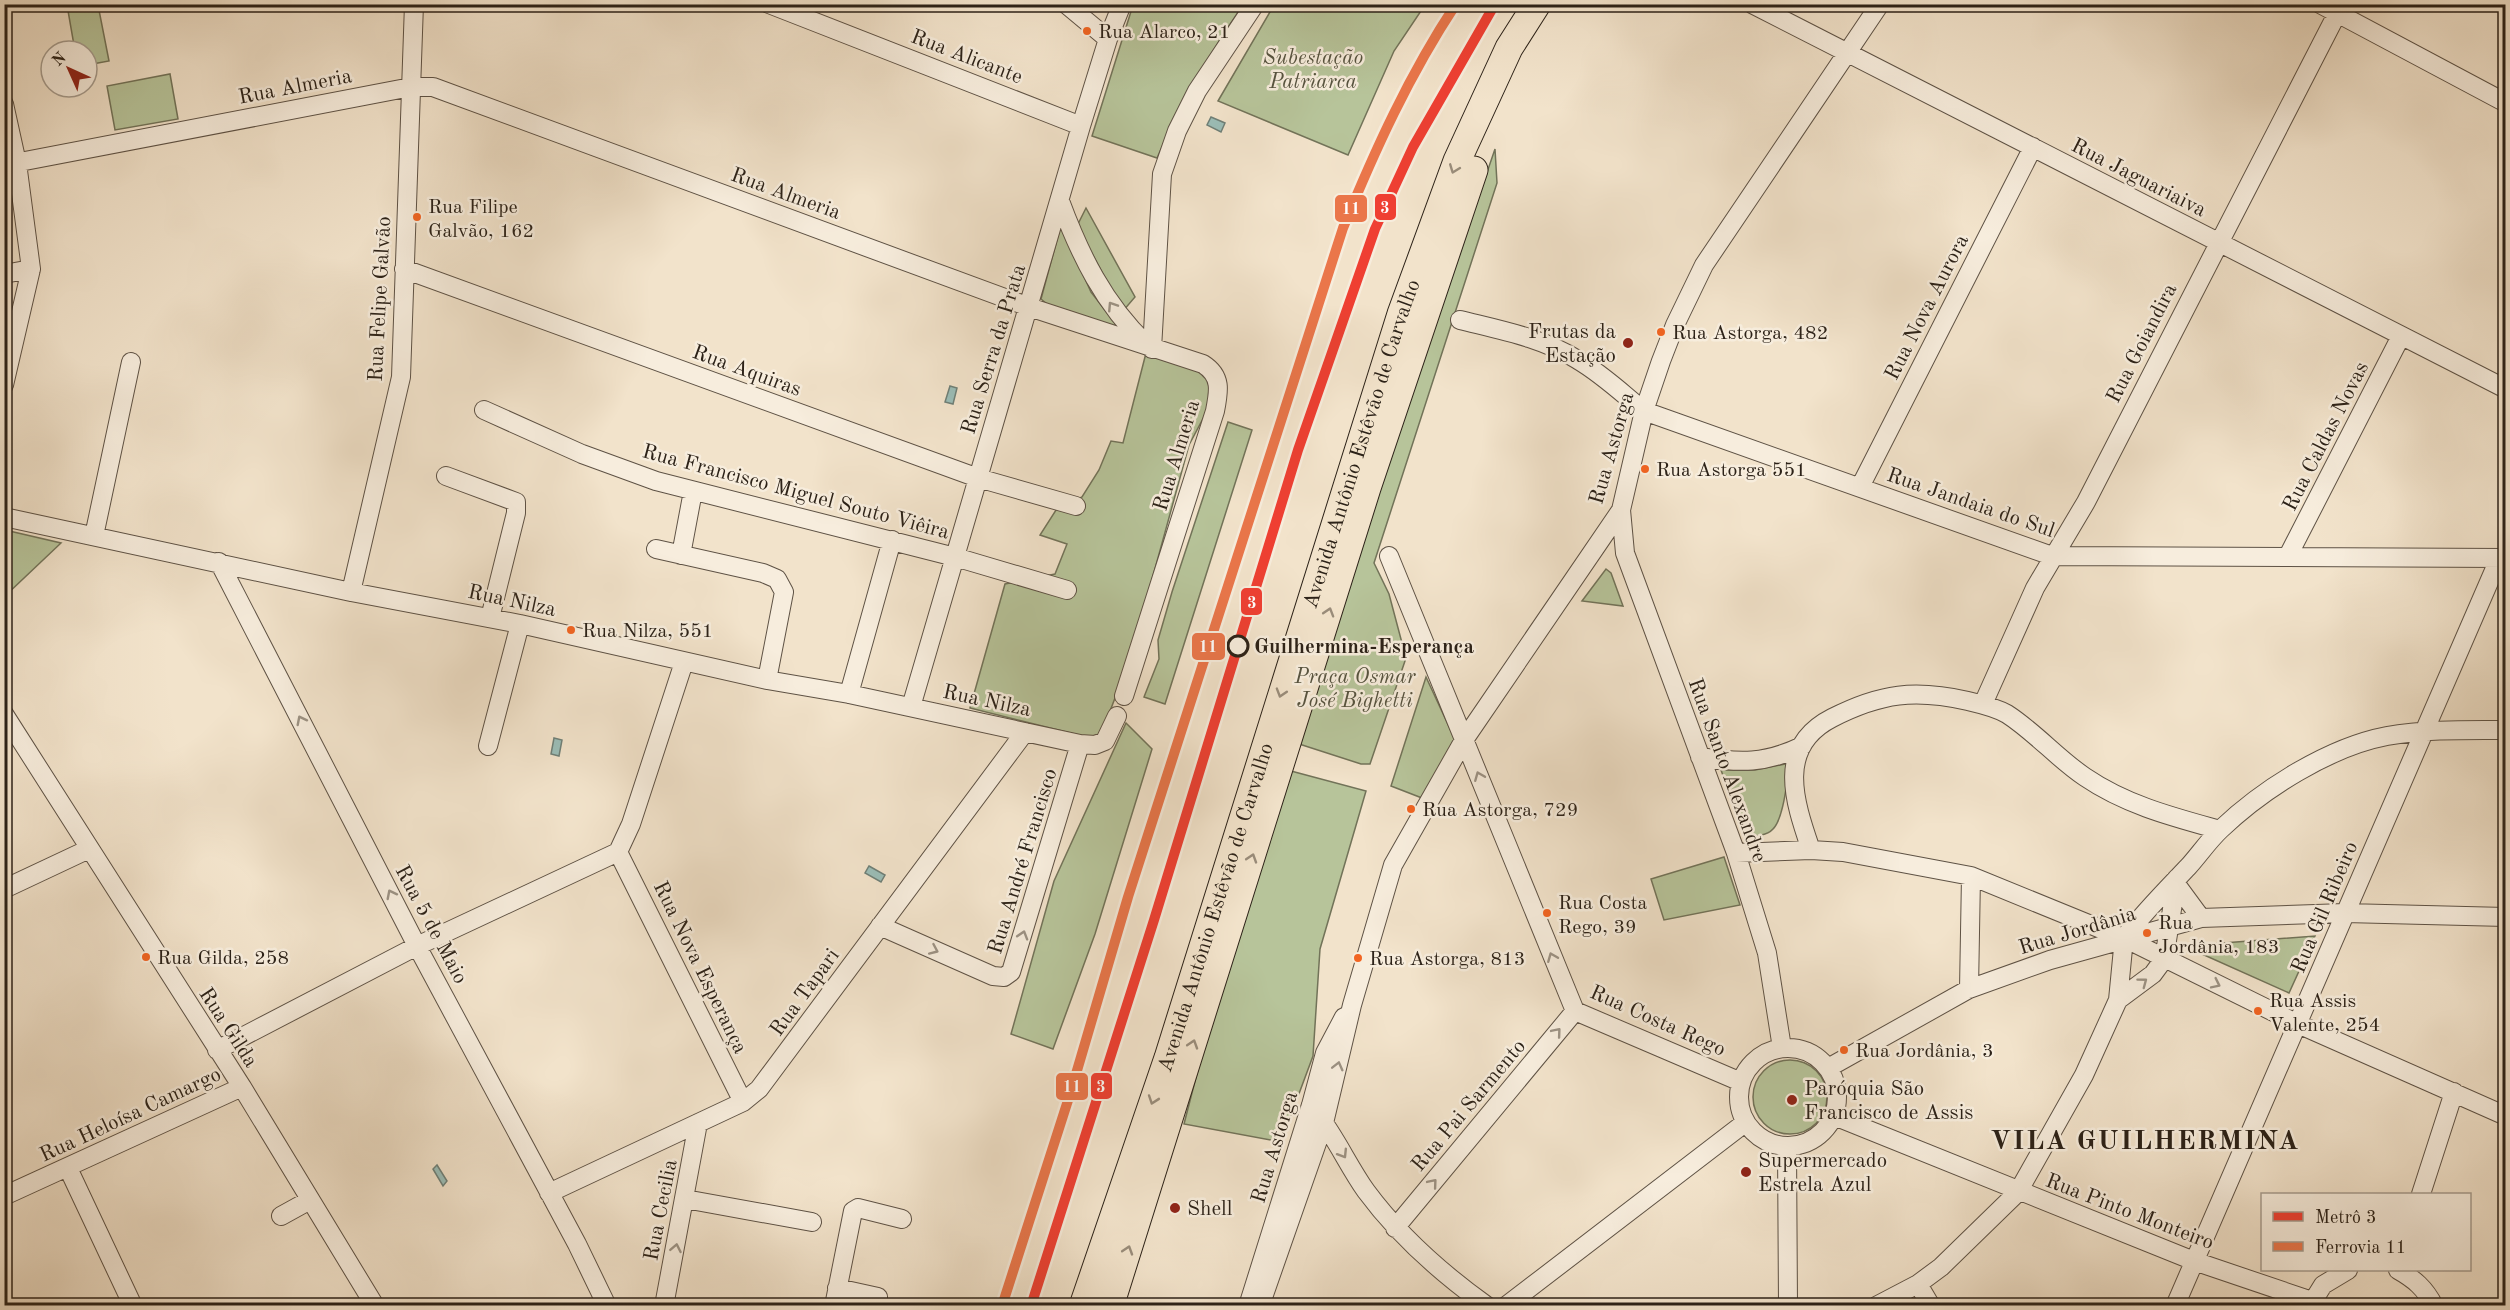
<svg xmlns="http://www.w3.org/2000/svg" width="2510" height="1310" viewBox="0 0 2510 1310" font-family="'Old Standard TT',serif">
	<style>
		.green { fill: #b7c49a; stroke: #727359; stroke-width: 1.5 }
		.water { fill: #9bbeb8; stroke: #6f8078; stroke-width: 1.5 }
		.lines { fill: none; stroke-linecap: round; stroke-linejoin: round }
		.minor-casing { stroke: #5e5245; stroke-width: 20 }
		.highway-casing { stroke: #2c2218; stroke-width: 29 }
		.minor { stroke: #f7eddd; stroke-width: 18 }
		.highway { stroke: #f2e3cb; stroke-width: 27 }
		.rail-1-casing { stroke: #f7eddd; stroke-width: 15 }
		.rail-1 { stroke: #ea764a; stroke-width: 10 }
		.metro-1-casing { stroke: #f7eddd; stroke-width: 15 }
		.metro-1 { stroke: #ef3f32; stroke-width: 10 }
		.oneway { stroke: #998c7a }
		.oneway2 { stroke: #9c9284 }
		.bus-dot { fill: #f26522; stroke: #f7eddd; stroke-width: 2 }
		.poi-dot { fill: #8f2418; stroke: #f7eddd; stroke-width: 2 }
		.stop-dot { fill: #f7eddd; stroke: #2c2218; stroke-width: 3 }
		.labels { text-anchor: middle; stroke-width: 5; stroke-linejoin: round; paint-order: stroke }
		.bus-label { font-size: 20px; fill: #2c2218; stroke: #f7eddd; text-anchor: start }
		.street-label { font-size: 21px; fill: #2c2218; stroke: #f7eddd }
		.park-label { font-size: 21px; font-style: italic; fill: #56533f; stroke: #f7eddd }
		.poi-label { font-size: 21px; fill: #2c2218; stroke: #f7eddd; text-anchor: start }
		.stop-label { font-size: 21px; font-weight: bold; fill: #2c2218; stroke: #f7eddd; text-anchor: start }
		.district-label { font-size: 27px; font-weight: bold; letter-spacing: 1.5px; fill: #2c2218; stroke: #f7eddd }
		.line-badge { stroke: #f7eddd; stroke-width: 2 }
		.badge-label { font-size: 16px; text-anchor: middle; font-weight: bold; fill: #fff }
	</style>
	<rect width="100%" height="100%" fill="#f2e3cb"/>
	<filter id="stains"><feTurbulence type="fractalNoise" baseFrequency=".00333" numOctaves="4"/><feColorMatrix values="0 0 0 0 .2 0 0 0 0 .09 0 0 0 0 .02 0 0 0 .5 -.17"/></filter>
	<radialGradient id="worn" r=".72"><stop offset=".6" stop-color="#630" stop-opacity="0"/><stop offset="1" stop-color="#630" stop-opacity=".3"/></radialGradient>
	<path class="green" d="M67 5H98L109 61 87 65V51H75Z
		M1133 5H1243C1210 53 1181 104 1157 158L1092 136Z
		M1274 5H1425L1394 51 1348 155 1218 101Z
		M170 74 178 119 115 130 107 86Z
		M1495 149 1497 183 1374 563 1389 594 1406 658 1370 764H1361L1296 743 1369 517Z
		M1086 208 1135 297 1123 311 1077 226Z
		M1061 225 1091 292 1120 329 1047 304 1041 299Z
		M1146 353 1207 371 1214 398 1189 445 1131 656 1099 740 970 708 1005 584 1055 574 1067 544 1040 535 1056 510 1082 497 1099 470 1111 441 1123 443Z
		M1228 422 1252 430 1165 704 1144 697 1159 659 1158 640 1172 592Z
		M5 530 61 543 5 596 4 530Z
		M1606 569 1611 573 1623 606 1582 601Z
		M1426 677 1457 744 1422 798 1391 786Z
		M1126 723 1152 749 1095 934 1053 1049 1011 1034 1054 881Z
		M1790 763C1787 779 1784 818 1773 829 1767 836 1754 836 1745 836L1721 770H1755Z
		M1291 771 1366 791 1320 949 1313 1056 1281 1142 1184 1124 1211 1019Z
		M1724 857 1740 905 1664 920 1651 879Z
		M2315 936 2289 993 2184 946Z
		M1753 1097a37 37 0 1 1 74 0a37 37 0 1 1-74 0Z"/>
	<path class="water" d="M1211 117 1225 123 1221 132 1207 125Z
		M950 386 957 388 953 404 945 402Z
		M554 738 562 740 559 756 551 754Z
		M869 866 885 875 881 882 865 873Z
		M437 1165 447 1181 443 1186 433 1169Z"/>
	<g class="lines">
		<defs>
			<path id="minor" d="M769 4 1081 126
				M1066 4 1108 39
				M1752 4 2506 389
				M2320 4 2506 103
				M4 104 17 163 31 269 4 385
				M4 165 411 87H433L1029 307 1203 364C1222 376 1219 391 1215 411L1124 696
				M1060 201C1080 255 1104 304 1146 344
				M404 269 978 478 1076 506
				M4 274 31 269
				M1460 320C1500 330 1543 338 1578 360 1602 374 1623 394 1644 411L2052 556 2506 558
				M1152 349 1162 174 1177 131 1197 91 1255 4
				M484 410 582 454 656 481 955 557 1067 590
				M446 476 516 502V513L490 618
				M1860 487 2033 147
				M1621 510 1625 553 1736 853 1767 953 1782 1048
				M4 517 351 592 520 624 767 680 849 694 1080 744 1095 745 1105 741 1117 716
				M94 536 131 362
				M656 549 763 573 777 579 784 592 767 680
				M681 555 693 491
				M1389 556 1575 1011 1741 1082
				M2288 556 2401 336
				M219 562 417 946 577 1244 607 1306
				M351 592 401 377 414 4
				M849 694 892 540
				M1983 704 2035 588 2086 502 2342 4
				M911 707 1081 126 1108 39 1122 4
				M4 714 242 1087 375 1306
				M488 746 520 624
				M1700 757C1740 763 1765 764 1802 746
				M1811 850C1795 803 1775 747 1832 718 1881 693 1915 689 1968 701 1981 704 1995 707 2007 714 2035 732 2058 759 2085 777 2126 805 2173 817 2220 830
				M618 852 743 1102
				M1736 853 1811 850 1843 852 1971 876 2123 938
				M2176 884 2201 918
				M4 889 89 849
				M880 926 993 976 1004 977 1011 972 1080 744
				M2124 938C2144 912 2166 890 2188 867 2199 855 2209 840 2221 829 2263 789 2329 747 2387 736 2426 729 2466 730 2506 730
				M2124 938 2298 1024 2506 1116
				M1969 989 1971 876
				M2118 1000 2153 974 2164 959 2177 878
				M1739 1097a49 49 0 1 1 98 0a49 49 0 1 1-98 0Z
				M217 1050 417 946 618 852 631 824 684 662
				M1828 1068 1969 989 2050 960 2201 918 2345 913 2506 917
				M1319 1116C1337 1140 1349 1167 1366 1191 1400 1237 1441 1273 1487 1306
				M1834 1116 2194 1261 2312 1301
				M1787 1146 1788 1306
				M68 1168 133 1306
				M549 1193 743 1102 759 1089 1025 732
				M2421 1194 2454 1092
				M4 1196 242 1087
				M685 1199 812 1222
				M281 1216 310 1200
				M1395 1228 1575 1011
				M2398 1270C2414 1279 2425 1288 2434 1306
				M1918 1284 1931 1306
				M837 1288 878 1297
				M664 1306 698 1123
				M834 1306 853 1211 858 1208 902 1219
				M1248 1306 1311 1105 1325 1053 1344 1017
				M1260 1306 1324 1123 1352 1005 1393 865 1464 740 1621 510 1644 411 1661 361 1675 325 1704 265 1880 4
				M1506 1306 1746 1122
				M1876 1306 1918 1284 1941 1267 2018 1192 2084 1075 2118 1000 2124 938
				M2175 1306 2499 559
				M2310 1306 2323 1285 2348 1270"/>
			<g id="highway">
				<path id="s1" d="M1083 1306 1168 1058 1401 314 1457 161 1509 48 1537 4"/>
				<path d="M1110 1306 1367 488 1474 170"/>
			</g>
		</defs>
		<use href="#minor" class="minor-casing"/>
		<use href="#highway" class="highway-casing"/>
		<use href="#minor" class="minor"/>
		<use href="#highway" class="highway"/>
		<defs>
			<path id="rail-1" d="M1002 1306 1071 1091 1128 897 1343 228C1375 150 1409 75 1456 4"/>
		</defs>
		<use href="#rail-1" class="rail-1-casing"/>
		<use href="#rail-1" class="rail-1"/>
		<defs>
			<path id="metro-1" d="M1031 1306 1154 920 1298 450 1375 229 1413 147 1495 4"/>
		</defs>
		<use href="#metro-1" class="metro-1-casing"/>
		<use href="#metro-1" class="metro-1"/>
	</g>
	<defs><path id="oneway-chevron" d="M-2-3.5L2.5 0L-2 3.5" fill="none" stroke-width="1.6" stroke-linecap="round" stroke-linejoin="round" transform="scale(1.5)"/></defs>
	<g class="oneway">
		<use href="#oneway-chevron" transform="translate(1454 169) rotate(111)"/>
		<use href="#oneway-chevron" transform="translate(1329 612) rotate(-73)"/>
		<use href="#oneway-chevron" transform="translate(1281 693) rotate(107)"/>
		<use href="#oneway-chevron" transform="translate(1252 858) rotate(-72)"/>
		<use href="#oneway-chevron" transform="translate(1193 1044) rotate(-72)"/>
		<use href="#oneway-chevron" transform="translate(1153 1100) rotate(109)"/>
		<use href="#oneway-chevron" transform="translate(1128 1250) rotate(-72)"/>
	</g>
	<g class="oneway2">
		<use href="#oneway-chevron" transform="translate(1112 306) rotate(-123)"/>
		<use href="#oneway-chevron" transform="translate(301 720) rotate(-117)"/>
		<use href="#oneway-chevron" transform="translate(1479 776) rotate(-112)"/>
		<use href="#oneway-chevron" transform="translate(391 894) rotate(-117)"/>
		<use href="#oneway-chevron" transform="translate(1023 935) rotate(-73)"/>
		<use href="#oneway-chevron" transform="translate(934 950) rotate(24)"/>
		<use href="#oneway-chevron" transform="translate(1552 957) rotate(-112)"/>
		<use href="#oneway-chevron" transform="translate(2143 982) rotate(-37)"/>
		<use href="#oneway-chevron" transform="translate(2216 984) rotate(26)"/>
		<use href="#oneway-chevron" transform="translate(1557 1032) rotate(-50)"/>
		<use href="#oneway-chevron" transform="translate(1338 1066) rotate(-76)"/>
		<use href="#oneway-chevron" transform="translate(1343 1154) rotate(58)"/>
		<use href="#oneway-chevron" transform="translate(1433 1183) rotate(-50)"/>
		<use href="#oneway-chevron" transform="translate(676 1248) rotate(-79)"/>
	</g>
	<g class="bus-dot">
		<circle cx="1087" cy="31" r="5"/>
		<circle cx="417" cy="217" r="5"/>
		<circle cx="1661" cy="332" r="5"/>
		<circle cx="1645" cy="469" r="5"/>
		<circle cx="571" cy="630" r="5"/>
		<circle cx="1411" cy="809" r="5"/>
		<circle cx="1547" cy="913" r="5"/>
		<circle cx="2147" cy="933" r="5"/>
		<circle cx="146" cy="957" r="5"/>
		<circle cx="1358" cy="958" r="5"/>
		<circle cx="2258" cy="1011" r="5"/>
		<circle cx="1844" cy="1050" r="5"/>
	</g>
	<g class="poi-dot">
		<circle cx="1628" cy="343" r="6"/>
		<circle cx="1792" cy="1100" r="6"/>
		<circle cx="1746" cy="1172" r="6"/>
		<circle cx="1175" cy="1208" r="6"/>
	</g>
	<circle class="stop-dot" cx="1238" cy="646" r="10"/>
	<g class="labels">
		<g class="bus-label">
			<text x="1098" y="38">Rua Alarco, 21</text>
			<text x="428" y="213">Rua Filipe<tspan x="428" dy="24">Galvão, 162</tspan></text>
			<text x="1672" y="339">Rua Astorga, 482</text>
			<text x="1656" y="476">Rua Astorga 551</text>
			<text x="582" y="637">Rua Nilza, 551</text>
			<text x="1422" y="816">Rua Astorga, 729</text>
			<text x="1558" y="909">Rua Costa<tspan x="1558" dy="24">Rego, 39</tspan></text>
			<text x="2158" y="929">Rua<tspan x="2158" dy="24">Jordânia, 183</tspan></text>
			<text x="157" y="964">Rua Gilda, 258</text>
			<text x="1369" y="965">Rua Astorga, 813</text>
			<text x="2269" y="1007">Rua Assis<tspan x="2269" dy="24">Valente, 254</tspan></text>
			<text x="1855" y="1057">Rua Jordânia, 3</text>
		</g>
		<g class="street-label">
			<text transform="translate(967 56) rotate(21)" y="7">Rua Alicante</text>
			<text transform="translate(295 86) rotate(-11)" y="7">Rua Almeria</text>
			<text transform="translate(2139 177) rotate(27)" y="7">Rua Jaguariaiva</text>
			<text transform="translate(786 193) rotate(20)" y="7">Rua Almeria</text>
			<text transform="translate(379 299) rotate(-87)" y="7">Rua Felipe Galvão</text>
			<text transform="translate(1926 307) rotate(-63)" y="7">Rua Nova Aurora</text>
			<text transform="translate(2141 343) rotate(-63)" y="7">Rua Goiandira</text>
			<text transform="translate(993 349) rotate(-73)" y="7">Rua Serra da Prata</text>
			<text transform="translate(747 370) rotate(20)" y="7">Rua Aquiras</text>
			<text transform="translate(2325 436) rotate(-63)" y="7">Rua Caldas Novas</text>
			<text dy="7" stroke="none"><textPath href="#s1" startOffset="906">Avenida Antônio Estêvão de Carvalho</textPath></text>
			<text transform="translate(1611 448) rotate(-74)" y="7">Rua Astorga</text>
			<text transform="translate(1176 455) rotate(-73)" y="7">Rua Almeria</text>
			<text transform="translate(796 491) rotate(15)" y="7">Rua Francisco Miguel Souto Viêira</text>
			<text transform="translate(1971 502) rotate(19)" y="7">Rua Jandaia do Sul</text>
			<text transform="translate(512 600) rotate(12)" y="7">Rua Nilza</text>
			<text transform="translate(987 700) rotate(12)" y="7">Rua Nilza</text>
			<text transform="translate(1728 770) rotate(70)" y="7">Rua Santo Alexandre</text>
			<text transform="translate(1022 861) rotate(-73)" y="7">Rua André Francisco</text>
			<text dy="7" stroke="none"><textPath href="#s1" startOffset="420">Avenida Antônio Estêvão de Carvalho</textPath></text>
			<text transform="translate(2324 907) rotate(-67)" y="7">Rua Gil Ribeiro</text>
			<text transform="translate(432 924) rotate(62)" y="7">Rua 5 de Maio</text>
			<text transform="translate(2077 930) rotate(-17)" y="7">Rua Jordânia</text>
			<text transform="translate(701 967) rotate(64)" y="7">Rua Nova Esperança</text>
			<text transform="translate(804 992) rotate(-54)" y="7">Rua Tapari</text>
			<text transform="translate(1658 1020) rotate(24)" y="7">Rua Costa Rego</text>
			<text transform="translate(229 1027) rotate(57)" y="7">Rua Gilda</text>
			<text transform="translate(1468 1105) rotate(-50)" y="7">Rua Pai Sarmento</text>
			<text transform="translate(130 1114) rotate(-25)" y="7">Rua Heloísa Camargo</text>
			<text transform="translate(1274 1147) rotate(-73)" y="7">Rua Astorga</text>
			<text transform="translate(660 1210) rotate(-79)" y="7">Rua Cecilia</text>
			<text transform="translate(2130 1211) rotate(21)" y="7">Rua Pinto Monteiro</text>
		</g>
		<g class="park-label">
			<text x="1313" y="64">Subestação<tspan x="1313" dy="24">Patriarca</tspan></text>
			<text x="1355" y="683">Praça Osmar<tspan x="1355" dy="24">José Bighetti</tspan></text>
		</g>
		<g class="poi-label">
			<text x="1616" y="338" text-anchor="end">Frutas da<tspan x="1616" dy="24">Estação</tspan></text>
			<text x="1804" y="1095">Paróquia São<tspan x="1804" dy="24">Francisco de Assis</tspan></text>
			<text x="1758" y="1167">Supermercado<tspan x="1758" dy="24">Estrela Azul</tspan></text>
			<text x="1187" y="1215">Shell</text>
		</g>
		<g class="stop-label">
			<text x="1254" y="653">Guilhermina-Esperança</text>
		</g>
		<g class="district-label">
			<text x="2145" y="1149">VILA GUILHERMINA</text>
		</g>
	</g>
	<g class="line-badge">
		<rect x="1374" y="193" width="23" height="28" rx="6" fill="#ef3f32"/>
		<rect x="1334" y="194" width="34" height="29" rx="6" fill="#ea764a"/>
		<rect x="1240" y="587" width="23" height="29" rx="6" fill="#ef3f32"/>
		<rect x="1191" y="632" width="35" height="29" rx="6" fill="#ea764a"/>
		<rect x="1090" y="1072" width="23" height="28" rx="6" fill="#ef3f32"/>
		<rect x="1055" y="1072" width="34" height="29" rx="6" fill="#ea764a"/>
	</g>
	<g class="badge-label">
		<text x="1385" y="213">3</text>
		<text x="1351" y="214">11</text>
		<text x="1252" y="608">3</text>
		<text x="1208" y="652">11</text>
		<text x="1101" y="1092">3</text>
		<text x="1072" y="1092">11</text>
	</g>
	<rect width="2510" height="1310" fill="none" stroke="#f2e3cb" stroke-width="24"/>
	<rect x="6" y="6" width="2498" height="1298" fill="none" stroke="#2c2218" stroke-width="3"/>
	<rect x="12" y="12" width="2486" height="1286" fill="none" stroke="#2c2218" stroke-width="1.5"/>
	<rect x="2261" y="1193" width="210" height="78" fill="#f7eddd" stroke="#a69c8e" stroke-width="1.5"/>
	<rect x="2273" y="1212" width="30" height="9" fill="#ef3f32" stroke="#a69c8e" stroke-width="1.5"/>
	<text x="2315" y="1223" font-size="18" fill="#2c2218">Metrô 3</text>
	<rect x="2273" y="1242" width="30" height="9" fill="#ea764a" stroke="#a69c8e" stroke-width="1.5"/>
	<text x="2315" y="1253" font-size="18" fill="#2c2218">Ferrovia 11</text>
	<g transform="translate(69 69) rotate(315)"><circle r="28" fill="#f7eddd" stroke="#a69c8e" stroke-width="1.5"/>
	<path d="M0-4.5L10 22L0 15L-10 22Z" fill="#8f2418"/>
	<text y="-9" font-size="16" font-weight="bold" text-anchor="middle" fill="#2c2218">N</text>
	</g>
	<rect width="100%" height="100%" filter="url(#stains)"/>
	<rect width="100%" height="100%" fill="url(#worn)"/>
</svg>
